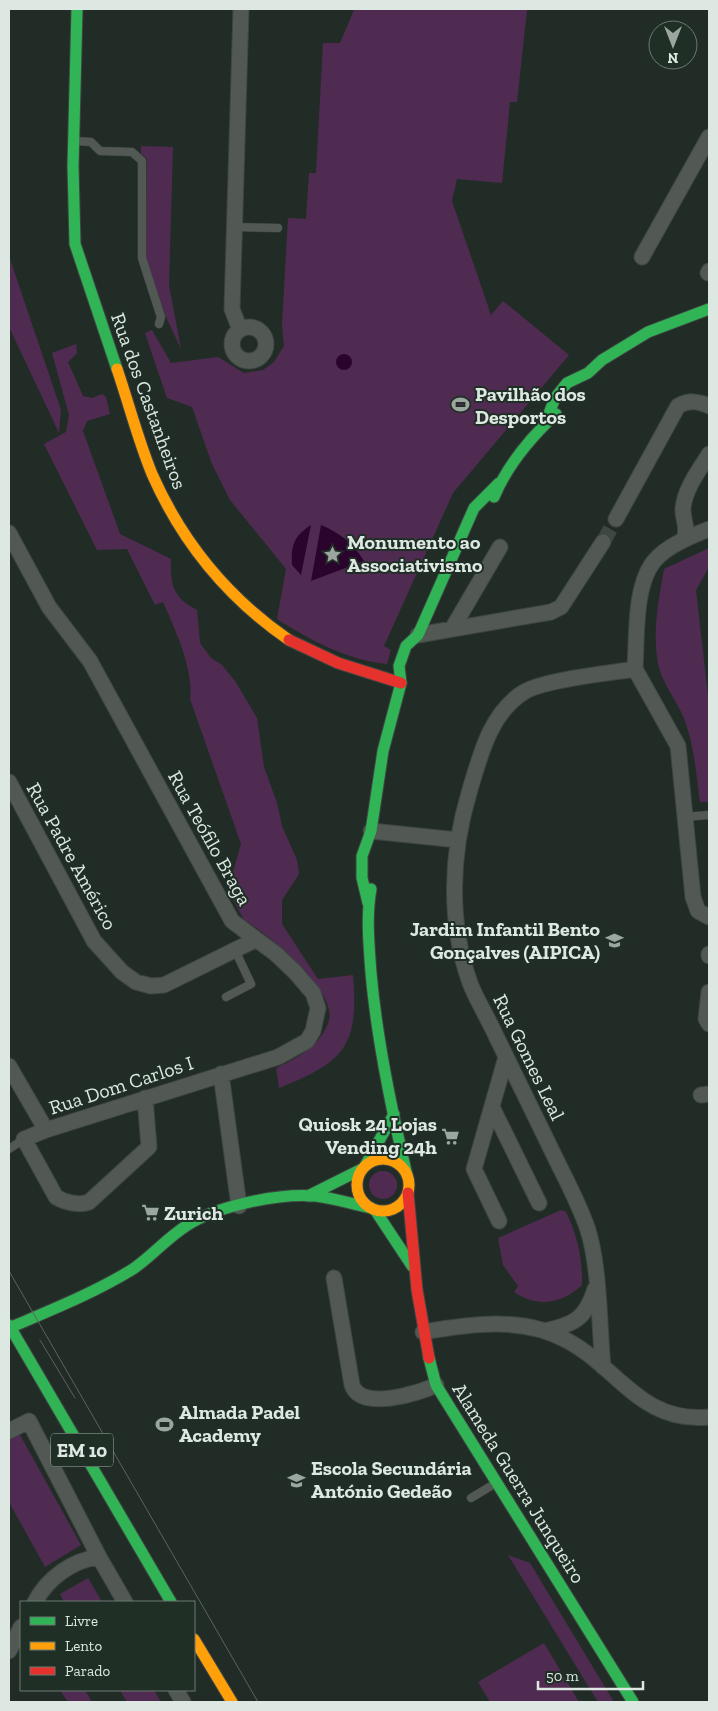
<svg xmlns="http://www.w3.org/2000/svg" width="718" height="1711" viewBox="0 0 718 1711" font-family="'Zilla Slab',serif">
	<style>
		.green { fill: #502b51 }
		.water { fill: #2a042c }
		.lines { fill: none; stroke-linecap: round; stroke-linejoin: round }
		.street-tunnel { stroke: #3e4843; stroke-width: 15; stroke-dasharray: 15 8; stroke-linecap: butt }
		.lane-casing { stroke: #3e4642; stroke-width: 9 }
		.street-casing { stroke: #3e4642; stroke-width: 17 }
		.fast-casing { stroke: #3e4642; stroke-width: 13 }
		.slow-casing { stroke: #3e4642; stroke-width: 13 }
		.jam-casing { stroke: #3e4642; stroke-width: 13 }
		.lane { stroke: #525954; stroke-width: 8 }
		.street { stroke: #525954; stroke-width: 15 }
		.fast { stroke: #30b455; stroke-width: 11 }
		.slow { stroke: #ff9f0a; stroke-width: 11 }
		.jam { stroke: #e5322d; stroke-width: 11 }
		.tram { stroke: #5d635f; stroke-width: 1 }
		.labels { text-anchor: middle; stroke-width: 4; stroke-linejoin: round; paint-order: stroke }
		.shield { fill: #1f2f26; stroke: #a5b0aa; stroke-width: 1 }
		.shield-label { font-size: 19px; font-weight: bold; fill: #dee8e2 }
		.poi-label { font-size: 20px; font-weight: bold; fill: #dee8e2; stroke: #1f2f26; text-anchor: start }
		.street-label { font-size: 20px; fill: #dee8e2; stroke: #1f2f26 }
	</style>
	<rect width="100%" height="100%" fill="#222c27"/>
	<path class="green" d="M512 9 527 10 517 102H510L502 183 457 179 452 201 491 315 503 301 569 355 453 493 384 646 391 650 387 664C347 660 310 640 277 619L286 569 230 500 212 464 192 407 167 398 145 333 152 330 171 363 218 357 244 373 263 370 274 362 284 346 282 324 288 218 306 219 309 173H316L323 43H340L354 10Z
		M141 146 173 147 169 285 181 349 165 315 146 258 147 159 141 154Z
		M9 256 61 410 59 433 9 327Z
		M76 344 77 353 68 362 83 396 92 398 102 394 106 397 110 414 87 421 83 431 120 534 171 559C170 585 173 598 197 610L200 643 211 658 222 665 235 681 257 718 264 767 277 803 282 826 297 860 299 874 282 900V924L318 979 353 975C359 1047 344 1062 279 1088L276 1068C296 1059 323 1044 329 1020 337 990 267 933 244 920L228 890 241 844 190 699C194 670 175 629 163 602L155 605 127 549 97 550 44 444 66 432 69 415 52 353Z
		M709 548V567L696 590 709 705V802H700C696 773 694 743 683 716 674 696 659 679 657 657 653 627 659 598 664 569Z
		M369 1185a14 14 0 1 1 28 0a14 14 0 1 1-28 0Z
		M561 1210 566 1212C577 1234 583 1260 582 1285 562 1304 537 1308 514 1292L518 1286 503 1265 498 1238Z
		M19 1433 81 1545 45 1567 9 1502V1439Z
		M508 1555 530 1563 614 1702H598Z
		M88 1578 102 1602H64L60 1594Z
		M544 1643 579 1702H490L478 1682Z
		M60 1690H85L92 1702H68Z
		M120 1690H154L161 1702H127Z"/>
	<path class="water" d="M336 362a8 8 0 1 1 16 0a8 8 0 1 1-16 0Z
		M311 525 301 575 292 565C291 545 294 536 311 525Z
		M321 525C340 533 353 543 364 561L311 581Z"/>
	<g class="lines">
		<path class="street-tunnel" d="M603 542 616 519"/>
		<defs>
			<path id="lane" d="M75 141 91 142 100 151 132 152 142 161V258L161 317 159 324
				M235 227 278 228
				M684 817 709 815
				M226 997 251 984 235 950
				M9 1149 24 1139
				M471 1498 496 1483"/>
			<path id="street" d="M642 257 709 137
				M708 273 709 271
				M232 344a17 17 0 1 1 34 0a17 17 0 1 1-34 0Z
				M240 330 232 309 241 9
				M616 519 678 406C689 400 698 401 709 406
				M9 533 49 607 90 661 232 921 276 954 295 972 313 993 318 1008 313 1031 307 1041 278 1057 46 1130 24 1139 56 1197C64 1202 79 1206 89 1202L149 1147 145 1098
				M684 539C689 527 682 519 683 508 685 488 699 471 709 454
				M452 629 500 547
				M418 635 551 612 561 607 603 542
				M635 669 678 746 693 897 698 911 709 917
				M635 669C637 637 634 584 655 560 668 545 692 536 709 529
				M9 782 94 941 122 972 136 982 151 986 164 985 255 940
				M371 831 458 840
				M709 954V956
				M709 992 706 1019 709 1024
				M9 1066 46 1130
				M221 1074 239 1206
				M701 1095 709 1094
				M492 1107 539 1203
				M499 1221 474 1169 506 1057
				M334 1278 352 1385C361 1411 418 1394 436 1385
				M544 1331C573 1325 586 1319 595 1289
				M423 1332C470 1324 522 1316 566 1340 618 1367 641 1424 709 1417
				M603 1367C599 1325 600 1269 588 1230 579 1203 565 1178 553 1153 534 1114 515 1075 496 1036 488 1018 477 1001 470 983 448 922 451 853 469 793 480 756 490 713 524 692 543 680 611 673 635 669
				M9 1431 29 1421 99 1557 125 1602
				M35 1602C47 1579 72 1560 99 1557
				M9 1651 21 1627
				M176 1690 183 1702"/>
			<path id="fast" d="M77 9 73 166 75 244 117 369
				M545 424 555 398 567 383 588 373 602 360 648 332 709 309
				M494 497C508 464 530 438 556 414
				M371 889C366 917 369 945 371 973 377 1041 391 1108 407 1175
				M368 903 362 878V856L371 831 383 751 401 683 399 666 406 646 418 635 474 508 499 483
				M365 1166 394 1114
				M308 1196 362 1169
				M375 1210 412 1266
				M9 1325 171 1602
				M9 1328C51 1310 94 1293 133 1269 152 1256 167 1238 186 1226 216 1206 279 1193 315 1196 334 1198 352 1204 371 1208
				M429 1358 436 1385 633 1702"/>
			<path id="slow" d="M117 369C129 404 138 440 152 474 182 542 228 598 289 640
				M357 1185a26 26 0 1 1 52 0a26 26 0 1 1-52 0Z
				M194 1639 232 1702"/>
			<path id="jam" d="M289 640 338 663 401 683
				M408 1193 417 1290 429 1358"/>
		</defs>
		<use href="#lane" class="lane-casing"/>
		<use href="#street" class="street-casing"/>
		<use href="#fast" class="fast-casing"/>
		<use href="#slow" class="slow-casing"/>
		<use href="#jam" class="jam-casing"/>
		<use href="#lane" class="lane"/>
		<use href="#street" class="street"/>
		<use href="#fast" class="fast"/>
		<use href="#slow" class="slow"/>
		<use href="#jam" class="jam"/>
		<path class="tram" d="M9 1271 258 1702
			M40 1340 75 1398"/>
	</g>
	<defs>
		<symbol id="stadium-bare" viewBox="-9 -9 18 18"><path d="M0-5a6.5 5 0 1 0 0 10a6.5 5 0 1 0 0-10ZM-3.5-1.8h7v3.6h-7Z" fill="#9ca6a1" stroke="#1f2f26" stroke-width="2.5" paint-order="stroke"/></symbol>
		<symbol id="sight-bare" viewBox="-9 -9 18 18"><path d="M0-6L1.8-2.2L6-1.7L2.9 1.2L3.7 5.4L0 3.3L-3.7 5.4L-2.9 1.2L-6-1.7L-1.8-2.2Z" fill="#9ca6a1" stroke="#1f2f26" stroke-width="2.5" paint-order="stroke"/></symbol>
		<symbol id="school-bare" viewBox="-9 -9 18 18"><path d="M0-5L7-2L0 1L-7-2ZM-4 1L0 2.5L4 1V4Q0 6-4 4Z" fill="#9ca6a1" stroke="#1f2f26" stroke-width="2.5" paint-order="stroke"/></symbol>
		<symbol id="supermarket-bare" viewBox="-9 -9 18 18"><path d="M-6-5.5h2.5l.6 2H6L4.5 2H-2.5L-4.4-4H-6ZM-1.5 3.2a1.3 1.3 0 1 0 .1 0ZM3 3.2a1.3 1.3 0 1 0 .1 0Z" fill="#9ca6a1" stroke="#1f2f26" stroke-width="2.5" paint-order="stroke"/></symbol>
	</defs>
	<g fill-rule="evenodd">
		<use href="#stadium-bare" x="448" y="392" width="25" height="25"/>
		<use href="#sight-bare" x="320" y="542" width="25" height="25"/>
		<use href="#school-bare" x="602" y="928" width="25" height="25"/>
		<use href="#supermarket-bare" x="438" y="1124" width="25" height="25"/>
		<use href="#supermarket-bare" x="138" y="1200" width="25" height="25"/>
		<use href="#stadium-bare" x="152" y="1412" width="25" height="25"/>
		<use href="#school-bare" x="284" y="1468" width="25" height="25"/>
	</g>
	<g class="labels">
		<rect class="shield" x="51" y="1433.5" width="62" height="33" rx="4"/>
		<g class="shield-label">
			<text x="82" y="1457">EM 10</text>
		</g>
		<g class="poi-label">
			<text x="475" y="401">Pavilhão dos<tspan x="475" dy="23">Desportos</tspan></text>
			<text x="347" y="549">Monumento ao<tspan x="347" dy="23">Associativismo</tspan></text>
			<text x="600" y="936" text-anchor="end">Jardim Infantil Bento<tspan x="600" dy="23">Gonçalves (AIPICA)</tspan></text>
			<text x="437" y="1131" text-anchor="end">Quiosk 24 Lojas<tspan x="437" dy="23">Vending 24h</tspan></text>
			<text x="164" y="1220">Zurich</text>
			<text x="179" y="1419">Almada Padel<tspan x="179" dy="23">Academy</tspan></text>
			<text x="311" y="1475">Escola Secundária<tspan x="311" dy="23">António Gedeão</tspan></text>
		</g>
		<g class="street-label">
			<text transform="translate(149 401) rotate(70)" y="7">Rua dos Castanheiros</text>
			<text transform="translate(210 838) rotate(61)" y="7">Rua Teófilo Braga</text>
			<text transform="translate(72 856) rotate(61)" y="7">Rua Padre Américo</text>
			<text transform="translate(529 1057) rotate(64)" y="7">Rua Gomes Leal</text>
			<text transform="translate(121 1085) rotate(-18)" y="7">Rua Dom Carlos I</text>
			<text transform="translate(519 1483) rotate(58)" y="7">Alameda Guerra Junqueiro</text>
		</g>
	</g>
	<rect width="718" height="1711" fill="none" stroke="#dee8e2" stroke-width="20"/>
	<rect x="20" y="1601" width="175" height="90" fill="#1f2f26" stroke="#6b7971"/>
	<rect x="30" y="1617" width="25" height="8" fill="#30b455" stroke="#6b7971"/>
	<text x="65" y="1626" font-size="15" fill="#dee8e2">Livre</text>
	<rect x="30" y="1642" width="25" height="8" fill="#ff9f0a" stroke="#6b7971"/>
	<text x="65" y="1651" font-size="15" fill="#dee8e2">Lento</text>
	<rect x="30" y="1667" width="25" height="8" fill="#e5322d" stroke="#6b7971"/>
	<text x="65" y="1676" font-size="15" fill="#dee8e2">Parado</text>
	<g transform="translate(673 45) rotate(180)"><circle r="24" fill="#1f2f26" stroke="#6b7971"/>
	<path d="M0-4L9 19L0 12L-9 19Z" fill="#9ca6a1"/>
	<text y="-8" font-size="14" font-weight="bold" text-anchor="middle" fill="#dee8e2">N</text>
	</g>
	<path d="M538 1681v8h105v-8" fill="none" stroke="#dee8e2" stroke-width="2.5"/>
	<text x="546" y="1681" font-size="15" fill="#dee8e2" stroke="#1f2f26" stroke-width="4" paint-order="stroke">50 m</text>
</svg>
